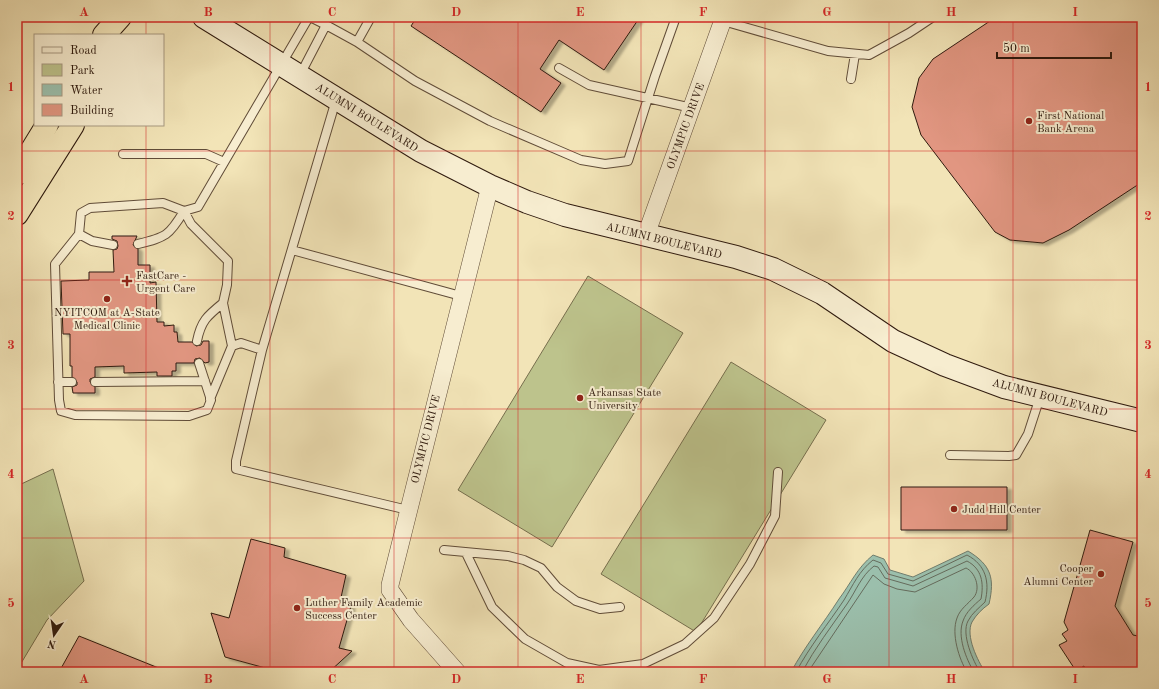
<svg xmlns="http://www.w3.org/2000/svg" width="1159" height="689" viewBox="0 0 1159 689" font-family="'Old Standard TT',serif">
	<style>
		.green { fill: #bdc38c; stroke: #766e4d }
		.water { fill: #9bbfac; stroke: #707d6d }
		.lines { fill: none; stroke-linecap: round; stroke-linejoin: round }
		.shore { stroke: #656c5d; stroke-width: 1 }
		.building { fill: #e19681; stroke: #2f1a0e; filter: url(#shadow) }
		.lane-casing { stroke: #604c38; stroke-width: 10 }
		.street-casing { stroke: #604c38; stroke-width: 18 }
		.secondary-casing { stroke: #2f1a0e; stroke-width: 24 }
		.highway-casing { stroke: #2f1a0e; stroke-width: 24 }
		.lane { stroke: #f7edd0; stroke-width: 8 }
		.street { stroke: #f7edd0; stroke-width: 17 }
		.secondary { stroke: #f7edd0; stroke-width: 22 }
		.highway { stroke: #f2e4b7; stroke-width: 22 }
		.grid { fill: none; stroke: #d62828; stroke-width: 1; stroke-opacity: 0.55 }
		.poi-dot { fill: #8f2418; stroke: #f7edd0; stroke-width: 1.5 }
		.labels { text-anchor: middle; stroke-width: 4; stroke-linejoin: round; paint-order: stroke }
		.poi-label { font-size: 11px; fill: #2f1a0e; stroke: #f7edd0; text-anchor: start }
		.street-label { font-size: 11px; fill: #2f1a0e; stroke: #f7edd0 }
		.neatline { fill: none; stroke: #d62828; stroke-width: 1.5 }
		.grid-label { font-size: 13px; text-anchor: middle; font-weight: bold; fill: #d62828 }
	</style>
	<defs>
		<filter id="shadow"><feDropShadow dx="4.5" dy="2.5" stdDeviation="1" flood-color="#0004"/></filter>
	</defs>
	<rect width="100%" height="100%" fill="#f2e4b7"/>
	<filter id="stains"><feTurbulence type="fractalNoise" baseFrequency=".005" numOctaves="4"/><feColorMatrix values="0 0 0 0 .2 0 0 0 0 .09 0 0 0 0 .02 0 0 0 .5 -.17"/></filter>
	<radialGradient id="worn" r=".72"><stop offset=".6" stop-color="#630" stop-opacity="0"/><stop offset="1" stop-color="#630" stop-opacity=".3"/></radialGradient>
	<path class="green" d="M588 276 683 333 552 547 458 490Z
		M731 362 826 420 696 632 601 574Z
		M53 469 84 581 47 620 17 670V486Z"/>
	<path class="water" d="M968 551C991 565 995 578 989 604 982 609 976 615 972 622 965 636 978 661 985 672H791C805 646 823 624 839 599 851 583 857 568 873 555L884 559 890 570 913 577Z"/>
	<g class="lines">
		<path class="shore" d="M796 672C810 646 828 624 844 600 853 585 859 571 873 560L881 563 888 574 913 581 967 555C986 565 990 582 985 602 979 608 972 613 968 621 961 634 973 661 980 672
			M802 672C815 648 831 627 847 604 856 591 861 576 874 566L878 567 885 578 913 586 967 561C982 569 984 583 981 599 974 605 966 612 963 621 957 636 966 659 974 672
			M808 672 873 575 884 584 897 589 915 592 966 568C975 572 981 588 974 597 968 604 960 609 957 618 951 634 959 659 967 672"/>
	</g>
	<path class="building" d="M417 17H640L604 70 559 40 540 69 561 83 541 112 411 26Z
		M996 17H1142V182L1069 230 1043 243 1010 240 995 232 921 135 912 107 919 78 933 59Z
		M112 236H137L133 245 138 249V265H150V283L156 282 157 322H164V326L174 325V332H177L178 342H192L196 346 201 345 203 341H209V362L205 363 200 358 195 359 194 363H176V371H172V376H157V372L124 373V366L95 367V377L90 379V382L95 387V393H73L72 387 77 385V382L72 377V366H70V334H63L61 281 89 280V272H114L113 250 117 249 118 246 117 241 112 239Z
		M901 487H1007V530H901Z
		M1090 530 1133 542 1115 606 1133 635 1142 637V672H1087L1084 666 1076 671 1059 645 1067 641 1062 634 1068 630 1064 622Z
		M251 539 285 548 284 557 346 575 340 602 351 606 339 648 352 651 329 672H280L225 657 211 613 229 618Z
		M79 636 166 671V672H59Z"/>
	<g class="lines">
		<defs>
			<path id="lane" d="M310 17 326 25
				M723 21 828 51 869 55 909 33 933 17
				M357 42 371 17
				M559 68 589 85 692 108
				M300 75 326 25 357 42 415 81 490 121 581 160 605 164 628 161 655 76 676 17
				M851 79 855 54
				M123 154H206L224 162
				M79 234 55 264 59 400 61 411 75 415 189 416 207 410 211 400 199 363
				M138 244C166 237 169 236 184 211L198 207 309 17
				M113 245 92 241 79 234 81 213 90 208 163 203 184 211 191 224 228 261 227 285 223 303C207 316 201 321 197 341
				M292 250 461 296
				M223 303 232 346
				M262 350 236 461V469L408 510
				M58 382H72
				M95 382 205 381
				M210 399 232 346 241 343 262 350 336 100
				M950 455 1009 456 1016 455 1028 434 1040 397
				M444 550 508 556 524 560 541 568 557 587 576 601 600 609 620 607
				M466 553 492 607 525 639 567 663 599 670 643 664 685 644 714 618 750 564 775 516 778 472"/>
			<path id="street" d="M646 235 724 17
				M457 672 411 620 390 590V585L490 186"/>
			<path id="secondary" d="M204 17 421 151 490 186 527 202 565 215 736 257 773 269 822 293 893 341 945 365 1004 387 1142 421"/>
			<path id="highway" d="M104 35 120 17
				M17 174 47 125
				M17 214 73 125"/>
		</defs>
		<use href="#lane" class="lane-casing"/>
		<use href="#street" class="street-casing"/>
		<use href="#secondary" class="secondary-casing"/>
		<use href="#highway" class="highway-casing"/>
		<use href="#lane" class="lane"/>
		<use href="#street" class="street"/>
		<use href="#secondary" class="secondary"/>
		<use href="#highway" class="highway"/>
	</g>
	<path class="grid" d="M146 17V35M270 17V672M394 17V672M518 17V672M641 17V672M765 17V672M889 17V672M1013 17V672M146 125V672M17 151H1142M17 280H1142M17 409H1142M17 538H1142"/>
	<g class="poi-dot">
		<circle cx="1029" cy="121" r="4"/>
		<path d="M125 275h4v4h4v4h-4v4h-4v-4h-4v-4h4z"/>
		<circle cx="107" cy="299" r="4"/>
		<circle cx="580" cy="398" r="4"/>
		<circle cx="954" cy="509" r="4"/>
		<circle cx="1101" cy="574" r="4"/>
		<circle cx="297" cy="608" r="4"/>
	</g>
	<g class="labels">
		<g class="poi-label">
			<text x="1037" y="119">First National<tspan x="1037" dy="13">Bank Arena</tspan></text>
			<text x="136" y="279">FastCare -<tspan x="136" dy="13">Urgent Care</tspan></text>
			<text x="107" y="316" text-anchor="middle">NYITCOM at A-State<tspan x="107" dy="13">Medical Clinic</tspan></text>
			<text x="588" y="396">Arkansas State<tspan x="588" dy="13">University</tspan></text>
			<text x="962" y="513">Judd Hill Center</text>
			<text x="1093" y="572" text-anchor="end">Cooper<tspan x="1093" dy="13">Alumni Center</tspan></text>
			<text x="305" y="606">Luther Family Academic<tspan x="305" dy="13">Success Center</tspan></text>
		</g>
		<g class="street-label">
			<text transform="translate(367 117) rotate(32)" y="4">ALUMNI BOULEVARD</text>
			<text transform="translate(685 126) rotate(-70)" y="4">OLYMPIC DRIVE</text>
			<text transform="translate(664 240) rotate(14)" y="4">ALUMNI BOULEVARD</text>
			<text transform="translate(1050 397) rotate(15)" y="4">ALUMNI BOULEVARD</text>
			<text transform="translate(425 439) rotate(-76)" y="4">OLYMPIC DRIVE</text>
		</g>
	</g>
	<rect width="1159" height="689" fill="none" stroke="#f2e4b7" stroke-width="44"/>
	<rect x="34" y="34" width="130" height="92" fill="#f7edd0" stroke="#a79982"/>
	<rect x="42" y="47" width="20" height="6" fill="#f7edd0" stroke="#a79982"/>
	<text x="70" y="54" font-size="12" fill="#2f1a0e">Road</text>
	<rect x="42" y="64" width="20" height="12" fill="#bdc38c" stroke="#a79982"/>
	<text x="70" y="74" font-size="12" fill="#2f1a0e">Park</text>
	<rect x="42" y="84" width="20" height="12" fill="#9bbfac" stroke="#a79982"/>
	<text x="70" y="94" font-size="12" fill="#2f1a0e">Water</text>
	<rect x="42" y="104" width="20" height="12" fill="#e19681" stroke="#a79982"/>
	<text x="70" y="114" font-size="12" fill="#2f1a0e">Building</text>
	<g transform="translate(54 635) rotate(193)" stroke="#f7edd0" stroke-width="3" paint-order="stroke">
	<path d="M0-3L7 15L0 10L-7 15Z" fill="#2f1a0e"/>
	<text y="-6" font-size="11" font-weight="bold" text-anchor="middle" fill="#2f1a0e">N</text>
	</g>
	<path d="M997 52v6h114v-6" fill="none" stroke="#2f1a0e" stroke-width="2"/>
	<text x="1003" y="52" font-size="12" fill="#2f1a0e" stroke="#f7edd0" stroke-width="3" paint-order="stroke">50 m</text>
	<rect x="22" y="22" width="1115" height="645" class="neatline"/>
	<g class="grid-label">
		<text x="84" y="16">A</text>
		<text x="208" y="16">B</text>
		<text x="332" y="16">C</text>
		<text x="456" y="16">D</text>
		<text x="580" y="16">E</text>
		<text x="703" y="16">F</text>
		<text x="827" y="16">G</text>
		<text x="951" y="16">H</text>
		<text x="1075" y="16">I</text>
		<text x="11" y="91">1</text>
		<text x="1148" y="91">1</text>
		<text x="11" y="220">2</text>
		<text x="1148" y="220">2</text>
		<text x="11" y="349">3</text>
		<text x="1148" y="349">3</text>
		<text x="11" y="478">4</text>
		<text x="1148" y="478">4</text>
		<text x="11" y="607">5</text>
		<text x="1148" y="607">5</text>
		<text x="84" y="683">A</text>
		<text x="208" y="683">B</text>
		<text x="332" y="683">C</text>
		<text x="456" y="683">D</text>
		<text x="580" y="683">E</text>
		<text x="703" y="683">F</text>
		<text x="827" y="683">G</text>
		<text x="951" y="683">H</text>
		<text x="1075" y="683">I</text>
	</g>
	<rect width="100%" height="100%" filter="url(#stains)"/>
	<rect width="100%" height="100%" fill="url(#worn)"/>
</svg>
